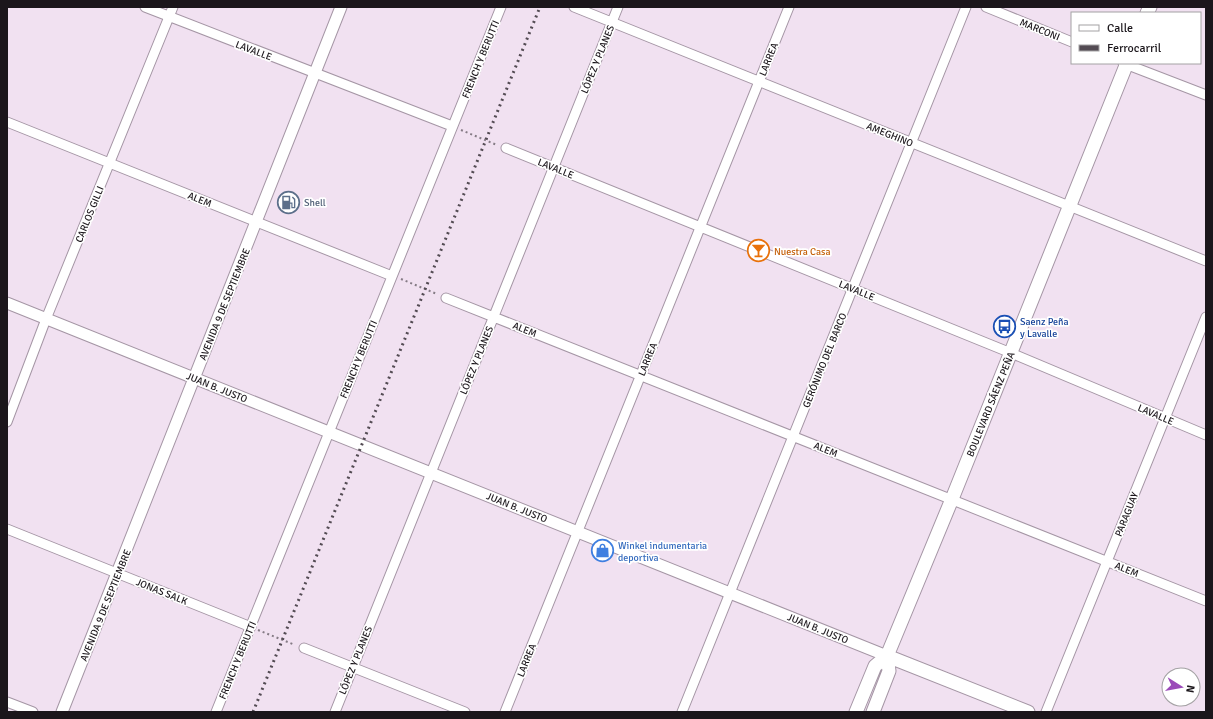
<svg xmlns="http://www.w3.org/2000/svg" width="1213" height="719" viewBox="0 0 1213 719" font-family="Signika,sans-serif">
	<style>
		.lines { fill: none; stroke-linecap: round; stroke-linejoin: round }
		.minor-casing { stroke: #a596a5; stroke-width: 11 }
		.tertiary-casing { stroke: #a596a5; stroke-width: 13 }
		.secondary-casing { stroke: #a596a5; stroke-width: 15 }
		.path { stroke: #857b85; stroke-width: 2; stroke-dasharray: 2 3; stroke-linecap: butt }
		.minor { stroke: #fff; stroke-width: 9 }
		.tertiary { stroke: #fff; stroke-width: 11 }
		.secondary { stroke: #fff; stroke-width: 13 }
		.rail { stroke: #534b53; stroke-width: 3; stroke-dasharray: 2 4; stroke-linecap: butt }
		.labels { text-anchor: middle; stroke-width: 3.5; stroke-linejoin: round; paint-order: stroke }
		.street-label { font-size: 10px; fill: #1b161b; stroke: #fff }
		.service-label { font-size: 10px; fill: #4e5e75; stroke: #fff; text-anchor: start }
		.food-label { font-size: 10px; fill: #c56008; stroke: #fff; text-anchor: start }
		.transit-label { font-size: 10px; fill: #164399; stroke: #fff; text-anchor: start }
		.shop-label { font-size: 10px; fill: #366cbe; stroke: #fff; text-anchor: start }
	</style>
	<rect width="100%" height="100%" fill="#f1e1f1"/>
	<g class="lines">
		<defs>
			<path id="minor" d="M145 7 452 126
				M574 7 1206 261
				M986 7 1072 42
				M1123 63 1206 95
				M7 122 392 276
				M506 148 1011 353 1206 435
				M446 298 1206 601
				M7 422 46 319 173 7
				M7 529 251 627
				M304 648 465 712
				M7 702 33 712
				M216 712 501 7
				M335 712 618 7
				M505 712 789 7
				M682 712 966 7
				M1046 712 1206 317"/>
			<path id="tertiary" d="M7 303 887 656
				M62 712 341 7"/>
			<path id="secondary" d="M1147 13 1150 7
				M887 656 1028 712
				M856 712 875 666 887 656 952 499 1127 63
				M873 712 889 671 887 656"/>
		</defs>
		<use href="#minor" class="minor-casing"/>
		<use href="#tertiary" class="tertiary-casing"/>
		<use href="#secondary" class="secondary-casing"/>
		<path class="path" d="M461 130 497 145
			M401 279 437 294
			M258 630 295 645"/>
		<use href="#minor" class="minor"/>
		<use href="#tertiary" class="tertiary"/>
		<use href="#secondary" class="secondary"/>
		<path class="rail" d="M253 712 540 7"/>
	</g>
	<defs>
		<symbol id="fuel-ring" viewBox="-11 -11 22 22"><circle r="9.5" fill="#fff" stroke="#5c6f8a" stroke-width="1.5"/><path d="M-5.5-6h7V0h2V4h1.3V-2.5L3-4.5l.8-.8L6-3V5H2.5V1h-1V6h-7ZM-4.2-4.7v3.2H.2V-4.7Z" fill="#5c6f8a"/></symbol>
		<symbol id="bar-ring" viewBox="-11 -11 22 22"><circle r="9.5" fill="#fff" stroke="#e8710a" stroke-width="1.5"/><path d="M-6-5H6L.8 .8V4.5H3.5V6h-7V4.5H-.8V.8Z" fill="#e8710a"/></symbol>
		<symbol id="bus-ring" viewBox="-11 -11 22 22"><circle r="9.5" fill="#fff" stroke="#1a4fb4" stroke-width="1.5"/><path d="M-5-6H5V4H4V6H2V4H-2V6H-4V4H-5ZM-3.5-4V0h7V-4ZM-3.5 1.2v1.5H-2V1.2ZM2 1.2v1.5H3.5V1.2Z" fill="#1a4fb4"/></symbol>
		<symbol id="shop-ring" viewBox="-11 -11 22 22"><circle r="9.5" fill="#fff" stroke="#3f7fe0" stroke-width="1.5"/><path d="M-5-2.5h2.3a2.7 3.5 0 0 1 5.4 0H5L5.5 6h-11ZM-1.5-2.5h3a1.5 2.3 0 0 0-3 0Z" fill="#3f7fe0"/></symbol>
	</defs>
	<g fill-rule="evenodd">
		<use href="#fuel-ring" x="276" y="190" width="25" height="25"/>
		<use href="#bar-ring" x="746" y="238" width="25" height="25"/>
		<use href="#bus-ring" x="992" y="314" width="25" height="25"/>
		<use href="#shop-ring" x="590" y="538" width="25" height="25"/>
	</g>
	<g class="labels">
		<g class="street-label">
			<text transform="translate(1040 29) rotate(22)" y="4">MARCONI</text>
			<text transform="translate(254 50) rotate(21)" y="4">LAVALLE</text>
			<text transform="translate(480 59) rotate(-68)" y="4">FRENCH Y BERUTTI</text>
			<text transform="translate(597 59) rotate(-68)" y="4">LÓPEZ Y PLANES</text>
			<text transform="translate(768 59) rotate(-68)" y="4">LARREA</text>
			<text transform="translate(890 134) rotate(22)" y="4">AMEGHINO</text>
			<text transform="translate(556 168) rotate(22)" y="4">LAVALLE</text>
			<text transform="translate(200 199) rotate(22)" y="4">ALEM</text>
			<text transform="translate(89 214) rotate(-68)" y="4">CARLOS GILLI</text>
			<text transform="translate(857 290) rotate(22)" y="4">LAVALLE</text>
			<text transform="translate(224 304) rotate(-68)" y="4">AVENIDA 9 DE SEPTIEMBRE</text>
			<text transform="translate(525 329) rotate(22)" y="4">ALEM</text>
			<text transform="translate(358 359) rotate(-68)" y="4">FRENCH Y BERUTTI</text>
			<text transform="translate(647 359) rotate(-68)" y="4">LARREA</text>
			<text transform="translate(476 360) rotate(-68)" y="4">LÓPEZ Y PLANES</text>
			<text transform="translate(824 360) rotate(-68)" y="4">GERÓNIMO DEL BARCO</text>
			<text transform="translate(217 387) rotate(22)" y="4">JUAN B. JUSTO</text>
			<text transform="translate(990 404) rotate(-68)" y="4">BOULEVARD SÁENZ PEÑA</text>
			<text transform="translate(1156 414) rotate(23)" y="4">LAVALLE</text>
			<text transform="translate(826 449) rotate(22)" y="4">ALEM</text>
			<text transform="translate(517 507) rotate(22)" y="4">JUAN B. JUSTO</text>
			<text transform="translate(1126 514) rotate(-68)" y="4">PARAGUAY</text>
			<text transform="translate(1127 569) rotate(22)" y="4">ALEM</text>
			<text transform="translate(162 591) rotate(22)" y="4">JONAS SALK</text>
			<text transform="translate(105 605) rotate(-68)" y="4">AVENIDA 9 DE SEPTIEMBRE</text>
			<text transform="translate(818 628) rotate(22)" y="4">JUAN B. JUSTO</text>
			<text transform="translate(237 660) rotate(-68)" y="4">FRENCH Y BERUTTI</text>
			<text transform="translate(355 660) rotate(-68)" y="4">LÓPEZ Y PLANES</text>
			<text transform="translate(526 660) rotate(-68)" y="4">LARREA</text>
		</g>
		<g class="service-label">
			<text x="304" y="206">Shell</text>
		</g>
		<g class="food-label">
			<text x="774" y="255">Nuestra Casa</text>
		</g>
		<g class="transit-label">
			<text x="1020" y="325">Saenz Peña<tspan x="1020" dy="12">y Lavalle</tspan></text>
		</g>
		<g class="shop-label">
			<text x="618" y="549">Winkel indumentaria<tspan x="618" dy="12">deportiva</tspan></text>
		</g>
	</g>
	<rect width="1213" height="719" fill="none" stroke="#1b161b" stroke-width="16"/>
	<rect x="1071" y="12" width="130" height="52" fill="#ffffff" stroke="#a4a2a4"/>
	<rect x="1079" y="25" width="20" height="6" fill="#ffffff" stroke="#a4a2a4"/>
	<text x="1107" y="32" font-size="12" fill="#1b161b">Calle</text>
	<rect x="1079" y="45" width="20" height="6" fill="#534b53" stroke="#a4a2a4"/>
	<text x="1107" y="52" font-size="12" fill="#1b161b">Ferrocarril</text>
	<g transform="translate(1181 687) rotate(101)"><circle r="19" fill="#ffffff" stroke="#a4a2a4"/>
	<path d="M0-3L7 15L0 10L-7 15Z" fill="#9b4ab9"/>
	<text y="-6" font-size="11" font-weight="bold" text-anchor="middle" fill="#1b161b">N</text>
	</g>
</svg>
